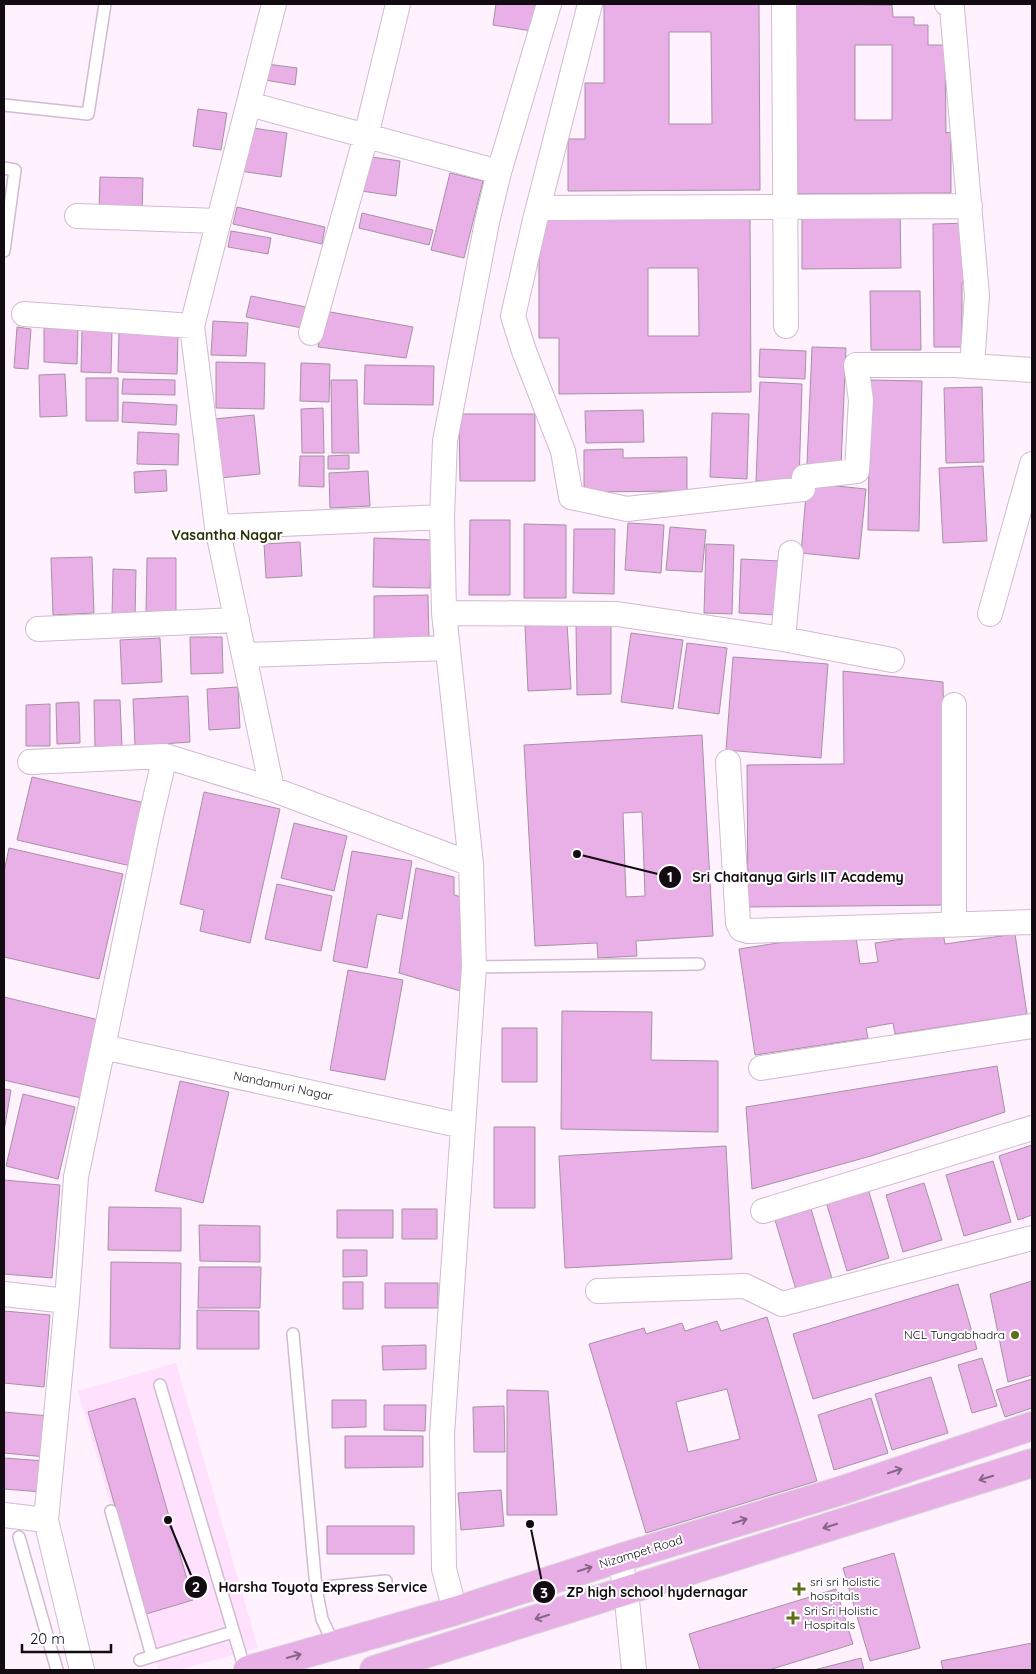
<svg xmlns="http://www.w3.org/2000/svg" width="1036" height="1674" viewBox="0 0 1036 1674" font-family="Quicksand,sans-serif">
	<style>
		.built { fill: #ffe1fd }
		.building { fill: #e9afe7; stroke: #a791a5; fill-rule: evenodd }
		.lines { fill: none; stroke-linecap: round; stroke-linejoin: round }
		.lane-casing { stroke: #d1bbd0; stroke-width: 14 }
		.street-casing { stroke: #d1bbd0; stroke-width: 26 }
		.primary-casing { stroke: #d9d8d9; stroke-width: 30 }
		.lane { stroke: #fff; stroke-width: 11 }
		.street { stroke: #fff; stroke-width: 24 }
		.primary { stroke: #e8afe7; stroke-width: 28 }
		.oneway { stroke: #886587 }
		.poi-dot { fill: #616d17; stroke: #fff; stroke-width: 2 }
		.labels { text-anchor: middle; stroke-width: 4; stroke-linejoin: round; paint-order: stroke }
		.street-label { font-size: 12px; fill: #120b12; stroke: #fff }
		.poi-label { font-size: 12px; fill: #120b12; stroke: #fff; text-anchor: start }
		.neighbourhood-label { font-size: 14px; font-weight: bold; fill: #2c330b; stroke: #fff }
		.leader { fill: none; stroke: #120b12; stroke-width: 2 }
		.callout-dot { fill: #120b12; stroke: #fff; stroke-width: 2 }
		.mark-label { font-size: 15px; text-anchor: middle; font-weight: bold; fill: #fff }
		.callout-label { font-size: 14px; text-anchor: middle; font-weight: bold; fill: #120b12; stroke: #fff; stroke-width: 4; stroke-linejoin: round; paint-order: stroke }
	</style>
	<rect width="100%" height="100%" fill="#fff1fe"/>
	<path class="built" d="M176 1363 258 1648 179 1670H158L78 1391Z"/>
	<path class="building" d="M496 4H537L532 31 493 25Z
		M604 4H759L760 190 568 191V139H585V83H604ZM669 32H711L712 124H669Z
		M789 4 892 5 893 17H914V25H928V45H945L946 133 951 132V193L790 194ZM855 45H892V120H855Z
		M267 64 297 68 295 85 265 80Z
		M198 109 227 113 221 150 193 146Z
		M246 127 287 133 281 177 240 171Z
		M365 156 400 161 396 196 361 191Z
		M450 173 483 181 464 258 431 250Z
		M100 177 143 178 142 213 99 212Z
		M237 207 325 227 322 244 233 224Z
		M900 212 901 268 802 269V213Z
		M362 213 433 230 429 245 359 228Z
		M750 214 751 392 559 394V338H539V216ZM648 268H698L699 336H648Z
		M970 223 971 282 962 283V347H934L933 224Z
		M231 231 271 238 268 254 228 247Z
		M870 291H920L921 350H871Z
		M251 296 306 307 302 328 246 317Z
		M325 311 413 327 406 358 318 347Z
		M213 321 248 323 246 356 211 355Z
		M17 327 31 329 28 369 14 368Z
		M44 328 78 329 77 364 44 362Z
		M82 330H112L111 373 81 372Z
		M119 332 178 334 177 374 118 372Z
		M812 347 846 348 841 466 807 464Z
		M760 349 806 351 805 379 759 377Z
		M216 362 265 363 264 409 216 408Z
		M301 363 330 364 329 402 300 401Z
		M365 365 434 366 433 405 364 404Z
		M65 374 67 416 40 417 39 375Z
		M86 378H118V421H86Z
		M123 379 175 380V395L122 394Z
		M331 380H357L359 453H332Z
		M870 380 922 381 919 531 868 530Z
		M760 382 802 384 799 482 756 481Z
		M982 387 984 462 946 463 944 388Z
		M123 402 177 405 176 425 122 422Z
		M323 408 324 453H302L301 409Z
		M643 410 644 442 586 443 585 411Z
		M712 413 749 414 747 479 710 477Z
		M459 414H535V481H460Z
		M254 415 260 474 220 478 214 419Z
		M138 432 179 434 178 465 137 464Z
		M623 449V458L687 457V491L584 492V450Z
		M349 455V469H328V456Z
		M300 456H324V487L299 486Z
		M983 466 987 541 943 543 939 468Z
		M166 470 167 491 135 493 134 472Z
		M368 471 370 506 330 508 329 473Z
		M807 483 866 489 859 559 801 553Z
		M470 520H510V595H469Z
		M628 523 664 525 661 573 625 570Z
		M524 524 566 525V598H524Z
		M670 527 706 530 702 572 666 570Z
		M574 529H615L614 594 573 593Z
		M374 538 432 540 430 588 373 587Z
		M300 542 302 576 266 578 264 544Z
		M706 544 734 545 732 614 704 613Z
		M92 557 94 613 53 615 51 558Z
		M147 558H176V613H146Z
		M741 559 780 561 777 615 739 613Z
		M113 569 136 570 135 618 112 617Z
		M428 595 429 639 374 640V596Z
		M611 622V694L577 695 576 623Z
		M567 623 571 689 528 691 525 626Z
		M631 633 683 640 673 709 621 702Z
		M190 637H222L223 673 191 674Z
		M160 638 162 682 122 684 120 640Z
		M687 643 727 648 719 714 678 708Z
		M733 657 828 664 821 758 726 750Z
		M843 671 943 682 947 905 748 907 747 765 844 764Z
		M238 687 240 728 209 730 207 689Z
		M188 696 190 742 135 746 133 699Z
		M94 700H120L122 747 95 748Z
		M79 702 80 743 57 744 56 703Z
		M50 704V746H26V705Z
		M702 735 713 936 636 941 637 956 598 958 597 943 535 946 524 745ZM642 812 645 896 626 897 623 813Z
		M32 777 145 803 131 866 17 840Z
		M204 792 280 809 250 943 200 931 204 910 180 904Z
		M294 823 347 836 334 891 281 878Z
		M9 848 123 874 99 979 4 957V872Z
		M352 851 412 861 402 919 377 914 367 968 333 961Z
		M416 868 454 877V895L466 898 464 992 399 973Z
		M277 884 332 896 321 951 265 939Z
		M855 931 860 964 878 962 875 943 943 933 945 944 1015 934 1027 1014 895 1034 893 1023 866 1028 868 1038 755 1055 739 949Z
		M348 970 403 980 385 1080 330 1070Z
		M4 997 99 1020 81 1098 4 1080Z
		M562 1011 652 1012 651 1060 718 1061V1132L561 1129Z
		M502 1028H537V1082H502Z
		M997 1066 1005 1112 871 1156 752 1189 746 1107Z
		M180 1081 229 1092 203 1203 155 1191Z
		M4 1089 11 1090 4 1131Z
		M23 1094 75 1107 58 1179 6 1166Z
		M494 1127H535V1208H494Z
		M1032 1145V1215L1018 1220 999 1156Z
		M726 1146 732 1259 565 1268 559 1156Z
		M993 1161 1011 1222 964 1236 946 1175Z
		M4 1180 60 1185 52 1278 4 1274Z
		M924 1183 942 1240 903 1252 886 1195Z
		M868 1189 889 1258 847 1271 826 1202Z
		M109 1207 181 1208V1251L108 1250Z
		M402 1209H437V1239H402Z
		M811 1209 833 1282 797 1293 775 1220Z
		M337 1210H393V1238H337Z
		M199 1225 260 1226V1262L200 1261Z
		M343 1250H367V1276L343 1277Z
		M111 1262 181 1263 180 1349 110 1348Z
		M199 1267H261L260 1308H198Z
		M1032 1281V1375L1008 1382 990 1294Z
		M343 1282H363V1309H343Z
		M385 1283H438V1308H385Z
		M958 1284 977 1349 813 1399 793 1334Z
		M197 1310 259 1311V1349H197Z
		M4 1311 50 1315 44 1387 4 1383Z
		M767 1317 817 1481 646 1533 589 1344 644 1328 646 1334 682 1323 685 1331 717 1321 721 1331ZM727 1389 740 1439 688 1452 676 1402Z
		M426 1345V1369L383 1370 382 1346Z
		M982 1358 997 1406 972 1413 958 1365Z
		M931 1377 948 1433 892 1450 875 1394Z
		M1032 1379V1408L1005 1417 996 1390Z
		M507 1390 548 1391 557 1515H507Z
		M135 1398 193 1600 146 1614 88 1412Z
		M871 1398 888 1453 834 1470 818 1415Z
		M332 1400H366V1427L332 1428Z
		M384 1405H426L425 1431 384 1430Z
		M504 1406 505 1452H474L473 1407Z
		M4 1412 49 1416 46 1457 4 1453Z
		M345 1436H423V1467L345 1468Z
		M4 1458 45 1461 42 1492 4 1489Z
		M501 1490 504 1526 461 1530 458 1493Z
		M327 1526H414V1554H327Z
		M894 1553 920 1648 870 1661 843 1568Z
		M836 1589 853 1644 769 1670H700L689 1634Z
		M1032 1643V1670H943L941 1661Z
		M861 1658 864 1670H814Z"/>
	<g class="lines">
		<defs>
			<path id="lane" d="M4 105 88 114 105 4
				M4 168 15 170 4 251
				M474 967 699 964
				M293 1334 316 1588 322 1619 334 1645
				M160 1385 245 1670
				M111 1511 152 1656
				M19 1537 57 1670
				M316 1588 386 1581
				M140 1660 233 1632"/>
			<path id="street" d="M590 4 535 220 513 316 524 351 563 451 571 497 627 509 803 489 804 477 857 471 861 400 856 365H955L1032 370
				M784 4 786 326
				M947 4 952 8 977 295 972 366
				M249 104 499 172
				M539 208 970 206
				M77 216 218 221
				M24 314 192 326
				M311 333 366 136 398 4
				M217 527 442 517
				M444 613 617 614 783 639 892 660
				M990 614 1032 464
				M38 629 237 620
				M783 639 791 553
				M244 655 447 648
				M30 762 165 756
				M728 762 738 923 741 929 748 931 1032 922
				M272 789 217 527 192 326 274 4
				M954 925V705
				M103 1047 463 1126
				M761 1068 1032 1026
				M763 1211 1032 1128
				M598 1291 745 1286 782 1304 1032 1238
				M4 1294 67 1301
				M4 1515 46 1520
				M620 1558 626 1591 634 1670
				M455 1611 444 1569 442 1434 474 967 471 864 444 613 442 517 445 441 487 222 499 172 549 4
				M82 1670 46 1520 67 1301 76 1177 149 825 165 756 272 789 471 864"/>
			<path id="primary" d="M248 1670 455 1611 620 1558 843 1490 1032 1426
				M374 1670 1032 1463"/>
		</defs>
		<use href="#lane" class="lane-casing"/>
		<use href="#street" class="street-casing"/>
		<use href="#primary" class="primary-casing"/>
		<use href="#lane" class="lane"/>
		<use href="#street" class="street"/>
		<use href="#primary" class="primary"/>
	</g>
	<defs><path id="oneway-shaft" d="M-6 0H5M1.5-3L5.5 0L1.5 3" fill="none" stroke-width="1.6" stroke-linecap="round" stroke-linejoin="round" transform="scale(1.25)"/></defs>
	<g class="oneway">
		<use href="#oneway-shaft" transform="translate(895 1471) rotate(-18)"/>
		<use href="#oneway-shaft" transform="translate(986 1478) rotate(163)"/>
		<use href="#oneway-shaft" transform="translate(740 1521) rotate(-17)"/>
		<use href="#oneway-shaft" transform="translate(830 1526) rotate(162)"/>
		<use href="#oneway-shaft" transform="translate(585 1569) rotate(-18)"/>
		<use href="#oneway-shaft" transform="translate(542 1617) rotate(162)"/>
		<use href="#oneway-shaft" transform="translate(294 1656) rotate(-16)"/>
	</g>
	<g class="poi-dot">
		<circle cx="1015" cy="1335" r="5"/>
		<path d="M796.5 1581.5h5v5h5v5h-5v5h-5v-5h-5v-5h5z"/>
		<path d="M790.5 1610.5h5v5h5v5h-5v5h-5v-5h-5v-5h5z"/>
	</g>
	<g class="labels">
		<g class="street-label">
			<text transform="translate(283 1086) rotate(12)" y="4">Nandamuri Nagar</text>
			<text transform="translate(641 1552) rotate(-17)" y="4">Nizampet Road</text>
		</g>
		<g class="poi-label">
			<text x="1005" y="1339" text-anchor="end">NCL Tungabhadra</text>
			<text x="810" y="1586">sri sri holistic<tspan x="810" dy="14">hospitals</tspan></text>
			<text x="804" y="1615">Sri Sri Holistic<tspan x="804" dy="14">Hospitals</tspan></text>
		</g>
		<g class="neighbourhood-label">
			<text x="227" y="540">Vasantha Nagar</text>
		</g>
	</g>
	<path class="leader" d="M577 854L670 877M168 1520L196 1587M530 1524L544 1592"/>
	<g class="callout-dot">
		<circle cx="577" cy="854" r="5"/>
		<circle cx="168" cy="1520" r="5"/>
		<circle cx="530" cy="1524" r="5"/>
		<circle cx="670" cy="877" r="12"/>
		<circle cx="196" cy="1587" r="12"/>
		<circle cx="544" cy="1592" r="12"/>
	</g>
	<g class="mark-label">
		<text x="670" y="882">1</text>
		<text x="196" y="1592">2</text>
		<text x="544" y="1598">3</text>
	</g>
	<g class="callout-label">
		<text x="798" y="882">Sri Chaitanya Girls IIT Academy</text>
		<text x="323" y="1592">Harsha Toyota Express Service</text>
		<text x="657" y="1597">ZP high school hydernagar</text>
	</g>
	<rect width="1036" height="1674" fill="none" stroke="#120b12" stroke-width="10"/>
	<path d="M22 1644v8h89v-8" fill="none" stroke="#120b12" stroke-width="2.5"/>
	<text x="30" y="1644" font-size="15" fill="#120b12" stroke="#ffffff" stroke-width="4" paint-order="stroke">20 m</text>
</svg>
